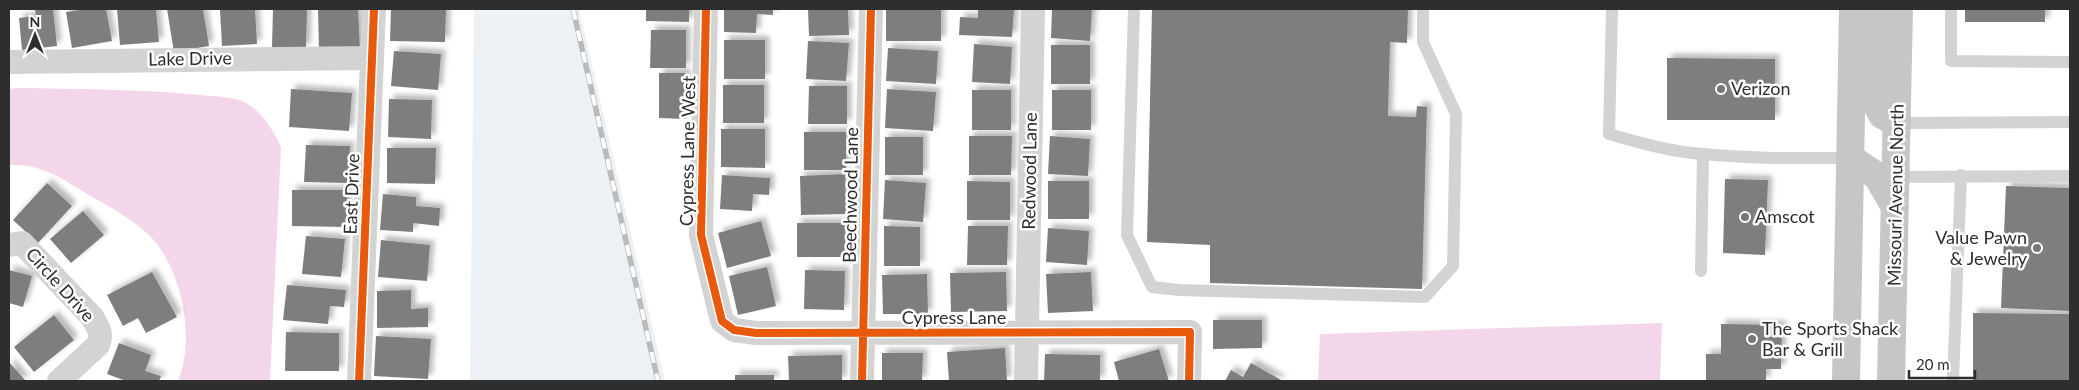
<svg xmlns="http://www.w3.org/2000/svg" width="2079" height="390" viewBox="0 0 2079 390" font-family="Lato,sans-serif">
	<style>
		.green { fill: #ebf1f5 }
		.water { fill: #f4d6eb }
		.building { fill: #7e7e7e; filter: url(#shadow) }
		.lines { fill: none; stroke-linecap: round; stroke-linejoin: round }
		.lane { stroke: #d3d3d3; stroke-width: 12 }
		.street { stroke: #d3d3d3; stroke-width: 24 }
		.primary { stroke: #c6c6c6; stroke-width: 28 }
		.rail-casing { stroke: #bababa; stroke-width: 5.5 }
		.rail { stroke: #fff; stroke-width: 4; stroke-dasharray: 11; stroke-linecap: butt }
		.cycleway-casing { stroke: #fff; stroke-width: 11 }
		.cycleway { stroke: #e8590c; stroke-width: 8 }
		.poi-dot { fill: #777; stroke: #fff; stroke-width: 2 }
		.labels { text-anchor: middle; stroke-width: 5; stroke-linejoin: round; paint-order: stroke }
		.street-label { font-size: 18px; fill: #2e2e2e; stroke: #fff }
		.poi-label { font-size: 18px; fill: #2e2e2e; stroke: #fff; text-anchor: start }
	</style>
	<defs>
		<filter id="shadow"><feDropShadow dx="4.5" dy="-4.5" stdDeviation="2.5" flood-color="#0004"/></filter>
	</defs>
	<rect width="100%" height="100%" fill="#fff"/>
	<path class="green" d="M474 9H579L665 381H470Z"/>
	<path class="water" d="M16 88C78 89 139 89 201 95 214 97 234 96 246 103 263 113 273 130 281 147L270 381H178C196 338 182 268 149 235 131 218 110 207 89 195 60 178 44 164 9 165V89Z
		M1662 323 1660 381H1318L1320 334Z"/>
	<path class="building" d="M35 9H53L57 46 22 50 19 18 36 16Z
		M86 9H106L112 41 72 48 66 12Z
		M117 9H156L159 42 120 45Z
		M167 9H203L209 46 174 52Z
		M255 9 257 44 222 46 220 10Z
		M273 9H307L306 48 272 47Z
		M318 9H358L360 50 319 51Z
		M391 9H446L445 42 390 41Z
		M646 9H689V22L646 21Z
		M724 9H773V15L757 14 756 33 724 32Z
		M808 9H848L849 35 809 36Z
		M886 9H941V41H886Z
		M978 9H1014L1012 37 959 35 960 17 978 18Z
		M1052 9H1092L1090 41 1051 38Z
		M1152 9H1408L1407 43 1390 42 1388 116 1416 117 1417 106 1427 107 1422 289 1210 283V245L1147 242Z
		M1965 9H2045V22H1965Z
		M651 30H686V68H650Z
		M724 40H765V79H724Z
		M808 41 849 43 846 81 806 79Z
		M974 44 1012 47 1010 84 972 82Z
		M1051 45H1090V84H1051Z
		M888 48 938 51 936 84 886 81Z
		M394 51 441 54 438 90 391 86Z
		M1667 58 1775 59V120H1667Z
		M659 73H686V119L659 118Z
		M723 85H764V123H723Z
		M809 86H847V124H808Z
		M291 89 352 93 349 131 289 127Z
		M887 89 936 92 933 131 885 128Z
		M972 90H1011V130H972Z
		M1052 90H1091V130H1052Z
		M389 99 432 100 431 139 388 137Z
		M721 129H765V168L721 167Z
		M804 132H846V170H804Z
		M969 136H1012L1011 175H969Z
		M1050 136 1090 139 1088 176 1048 174Z
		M885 137H923V175H885Z
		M306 145 350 146 348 183 304 182Z
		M387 148H436L435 184 387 183Z
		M845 174 846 214 801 215 800 176Z
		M722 175 770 178 769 195 753 194 752 211 720 209Z
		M1725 179 1768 180 1765 255 1723 253Z
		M885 180 926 183 923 222 883 219Z
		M967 181 1010 182V220H967Z
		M1048 181H1089V219H1048Z
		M47 183 72 206 38 243 13 220Z
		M2006 186 2070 188V311L2001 308Z
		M292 190H347V227L292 226Z
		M383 194 416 197V206L440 208 439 226 413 223V232L380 230Z
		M83 211 104 235 71 263 50 239Z
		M761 221 771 256 727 268 718 233Z
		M797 223H845V257H797Z
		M884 226 920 227V266H884Z
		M968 226H1008L1007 265H967Z
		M1048 228 1089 231 1087 265 1046 262Z
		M306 236 345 239 341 277 302 274Z
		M381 240 430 245 427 281 378 277Z
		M767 267 776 306 738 315 729 276Z
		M9 270 32 276 23 307 9 303Z
		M805 270 845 271 844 310 804 309Z
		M152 272 177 317 146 333 138 318 123 326 107 295Z
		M1006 272 1007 311 951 312 950 273Z
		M1091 272 1093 311 1048 313 1046 274Z
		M927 274 928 314H883L882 275Z
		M287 285 346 290 344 307 330 306 328 324 283 320Z
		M411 290V309L428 308V327L377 328V291Z
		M1973 313 2070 314V381L1973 380Z
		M54 315 74 340 34 372 14 347Z
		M1213 320H1262V348L1213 349Z
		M1721 324 1782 325 1781 369H1766V381H1706V354H1721Z
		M286 332 339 333V371H285Z
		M376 336 431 339 428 379 374 376Z
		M119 343 151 355 145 371 161 376 159 381H126L107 374Z
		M1005 348 1007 381H949L947 352Z
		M1159 349 1169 381H1119L1114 362Z
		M882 353H923L922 381H882Z
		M1045 354 1100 355V381H1044Z
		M842 355V381H789L788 356Z
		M9 362 26 381H9Z
		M1251 363 1283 381H1225L1231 370 1243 377Z
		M735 375H774V381H735Z"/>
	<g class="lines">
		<path class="lane" d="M1134 9 1127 235 1152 287 1179 290 1425 297 1453 266 1456 114 1423 42V9
			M1612 9 1609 134C1640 143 1672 152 1703 154 1752 159 1801 158 1850 158
			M1951 9V61L2070 62
			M1897 123 2070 122
			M1896 177 2070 176
			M1701 271 1703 154
			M1953 381 1961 175"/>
		<path class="street" d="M706 9 701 235 722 321 734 330 756 333 1190 332 1189 381
			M9 62 372 58
			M9 245 22 243 92 317C98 327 103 334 98 345L59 381
			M359 381 374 9
			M862 381 871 9
			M1026 381 1033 9"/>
		<path class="primary" d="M1874 9V99L1882 115 1897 123
			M1850 158 1877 176 1895 207
			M1846 381 1853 9
			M1891 381 1899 9"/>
		<defs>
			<path id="rail" d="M573 9 658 381"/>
		</defs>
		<use href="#rail" class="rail-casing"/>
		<use href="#rail" class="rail"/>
		<defs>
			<path id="cycleway" d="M706 9 701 235 722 321 734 330 756 333 1190 332 1189 381
				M359 381 374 9
				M862 381 871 9"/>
		</defs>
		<use href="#cycleway" class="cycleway-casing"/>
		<use href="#cycleway" class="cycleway"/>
	</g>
	<g class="poi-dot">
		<circle cx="1721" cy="89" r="5"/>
		<circle cx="1745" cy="217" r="5"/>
		<circle cx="2037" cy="248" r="5"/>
		<circle cx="1752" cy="339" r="5"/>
	</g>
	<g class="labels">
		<g class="street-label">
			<text transform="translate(190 59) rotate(-1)" y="6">Lake Drive</text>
			<text transform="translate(688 151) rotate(-89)" y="6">Cypress Lane West</text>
			<text transform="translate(1030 171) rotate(-89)" y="6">Redwood Lane</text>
			<text transform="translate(352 194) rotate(-88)" y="6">East Drive</text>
			<text transform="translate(851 195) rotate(-89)" y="6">Beechwood Lane</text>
			<text transform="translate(1896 195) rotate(-89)" y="6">Missouri Avenue North</text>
			<text transform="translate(60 285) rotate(48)" y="6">Circle Drive</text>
			<text x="954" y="324">Cypress Lane</text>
		</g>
		<g class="poi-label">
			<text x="1731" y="95">Verizon</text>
			<text x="1755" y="223">Amscot</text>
			<text x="2027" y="244" text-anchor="end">Value Pawn<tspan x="2027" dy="21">&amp; Jewelry</tspan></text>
			<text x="1762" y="335">The Sports Shack<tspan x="1762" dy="21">Bar &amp; Grill</tspan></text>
		</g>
	</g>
	<rect width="2079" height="390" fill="none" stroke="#2e2e2e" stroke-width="20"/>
	<g transform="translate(35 35)" stroke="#ffffff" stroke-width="4" paint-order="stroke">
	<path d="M0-4L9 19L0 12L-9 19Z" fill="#2e2e2e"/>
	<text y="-8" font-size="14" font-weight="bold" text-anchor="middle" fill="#2e2e2e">N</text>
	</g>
	<path d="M1909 370v8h66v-8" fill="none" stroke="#2e2e2e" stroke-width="2.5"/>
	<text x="1916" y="370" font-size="15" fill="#2e2e2e" stroke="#ffffff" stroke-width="4" paint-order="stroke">20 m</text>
</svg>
